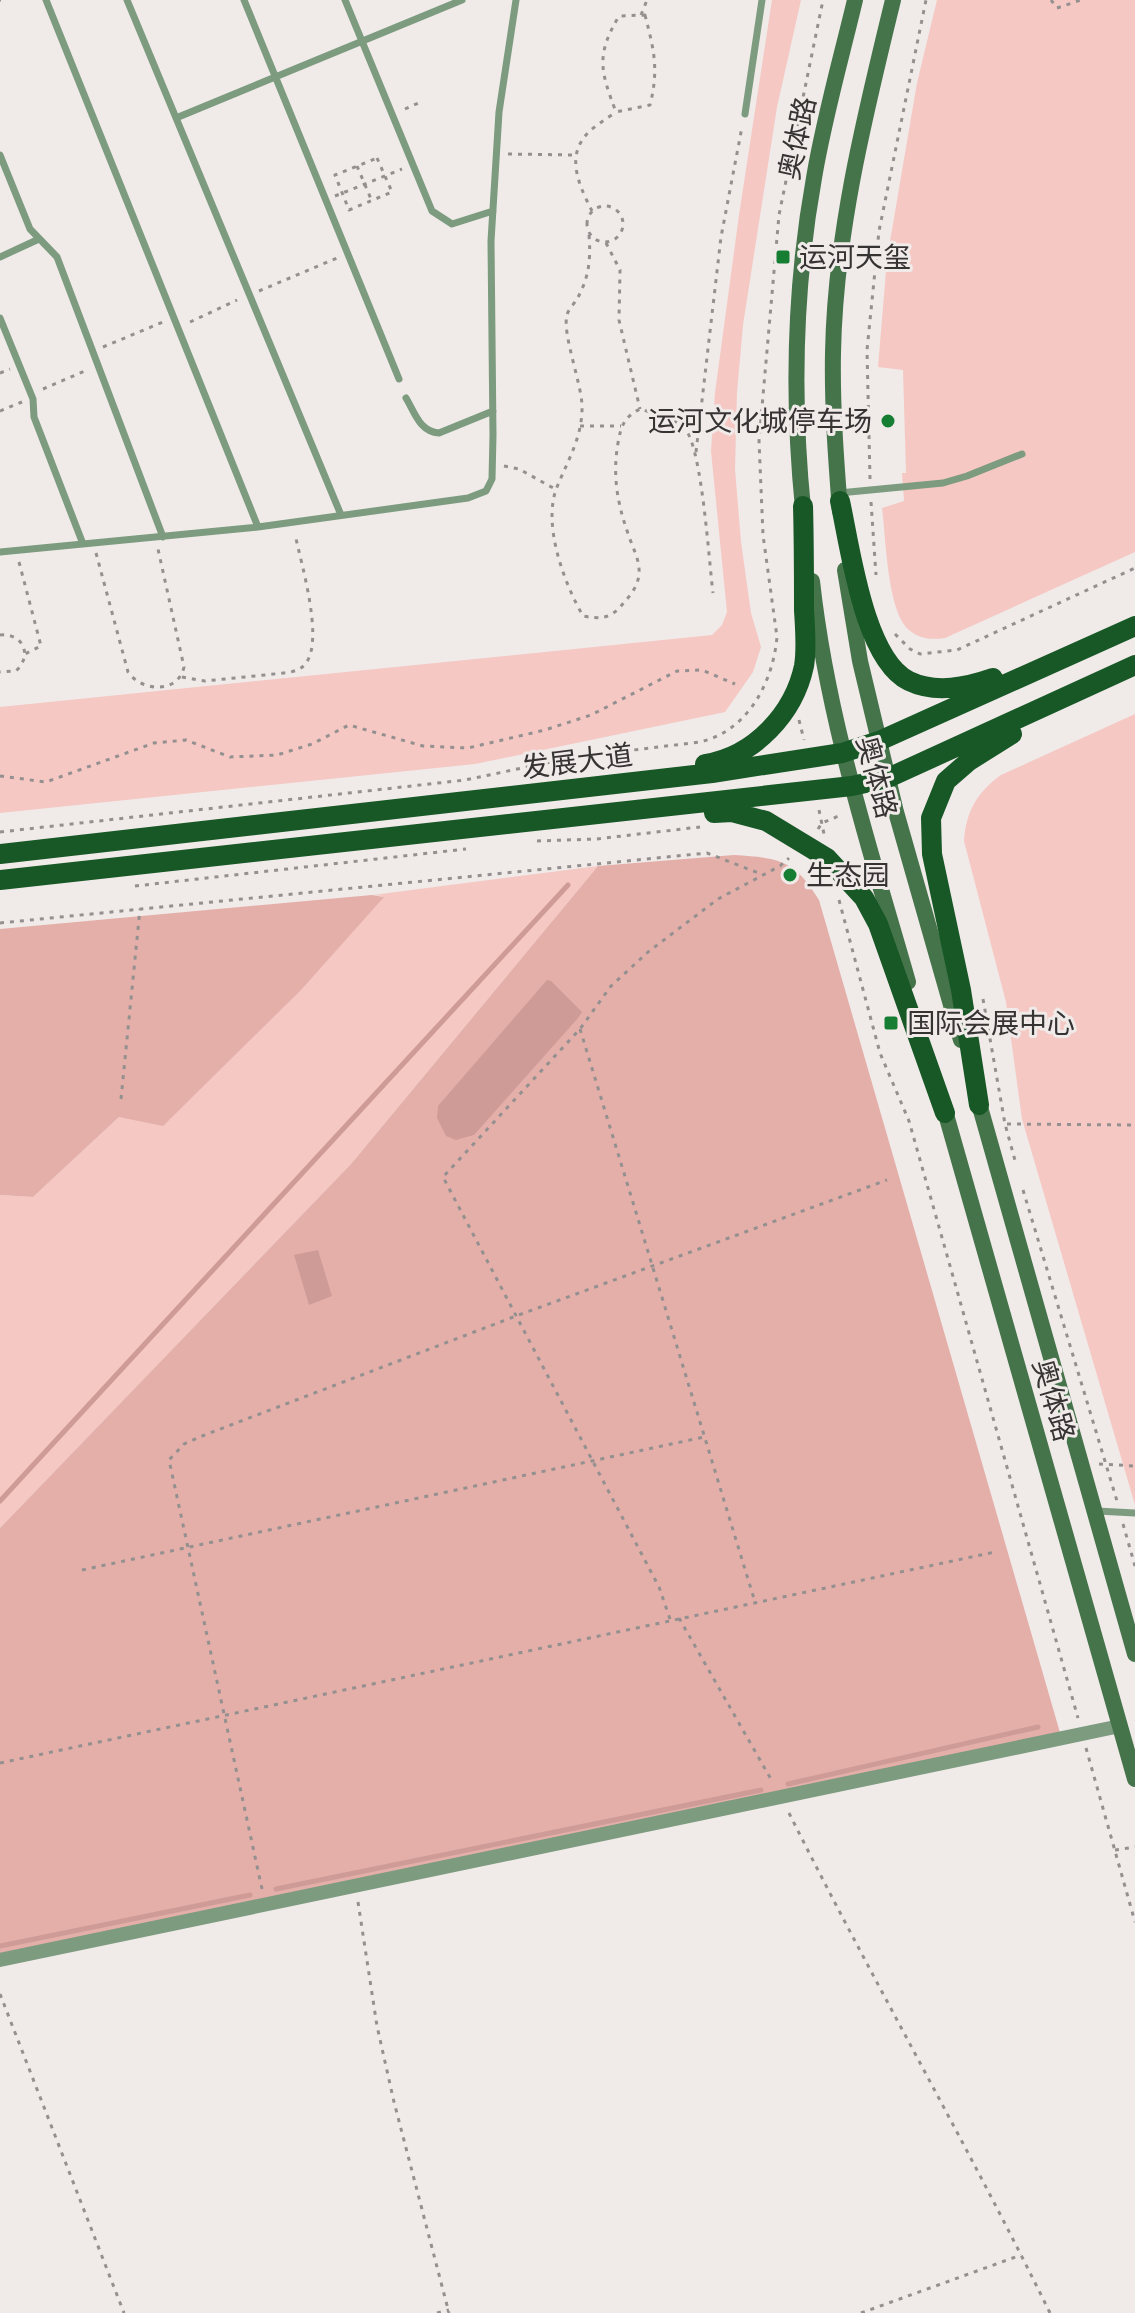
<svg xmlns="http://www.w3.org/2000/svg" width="1135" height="2313" viewBox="0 0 1135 2313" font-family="'Public Sans','Noto Sans SC',sans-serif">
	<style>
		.green { fill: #f5c8c3 }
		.forest { fill: #e4afa9 }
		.water { fill: #cf9b96 }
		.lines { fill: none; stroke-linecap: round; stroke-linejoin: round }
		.stream { stroke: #cf9b96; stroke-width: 5 }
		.path { stroke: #959090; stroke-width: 3; stroke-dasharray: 4 6; stroke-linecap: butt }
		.service { stroke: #7c9b7f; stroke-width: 7 }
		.minor { stroke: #7c9b7f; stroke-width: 14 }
		.secondary { stroke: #45744b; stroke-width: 16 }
		.primary { stroke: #175826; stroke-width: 20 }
		.poi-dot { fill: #167e33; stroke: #f0eae9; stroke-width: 3 }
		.labels { text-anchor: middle; stroke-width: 6; stroke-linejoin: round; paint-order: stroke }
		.street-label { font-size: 28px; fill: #363333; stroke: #f0eae9 }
		.poi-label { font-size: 28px; fill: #363333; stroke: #f0eae9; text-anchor: start }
	</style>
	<rect width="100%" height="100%" fill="#f0eae9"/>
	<path class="green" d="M772 0H801L777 107 743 325 737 392 735 469 741 542 751 613 761 647 753 672 725 712 475 764 0 813V707L712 635 722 625 727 612 711 451 715 393 739 215Z
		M937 0H1135V552L945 638C931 640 920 639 909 630 887 611 886 537 882 508L904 501 902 473H906L903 370 878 367 887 259 917 83Z
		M1135 714V1505L1022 1119 1006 1002 964 841C966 812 977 792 1001 775Z
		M598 866 351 1164 0 1528V1195L33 1197 119 1117 383 896 373 895Z"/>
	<path class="forest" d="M734 855C779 858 794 859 819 900L1061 1736 0 1958V1528L351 1164 598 866Z
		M372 895 384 897 301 990 163 1126 119 1117 33 1197 0 1195V929Z"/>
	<path class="water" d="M547 980 551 981 582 1012 578 1018 474 1135 456 1140 446 1136 437 1118 438 1106Z
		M318 1250 332 1296 309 1305 294 1255Z"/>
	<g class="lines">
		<path class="stream" d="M0 1501 568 885
			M788 1784 1038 1727
			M276 1889 761 1790
			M0 1946 250 1895"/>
		<path class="path" d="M0 0H1
			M1051 0 1057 8 1081 0
			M641 15 647 0
			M645 15C654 50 659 69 650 105L616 112C600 70 596 55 619 16Z
			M405 109 423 101
			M508 154 576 155
			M377 158 392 192 349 210 335 175Z
			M357 166 371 199
			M335 196 402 169
			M587 224a18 18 0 1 1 36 0a18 18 0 1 1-36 0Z
			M592 211C582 191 568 164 581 142 587 130 605 120 616 112
			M589 235C591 259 589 278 577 299 574 304 568 310 567 315 562 333 581 382 582 405 583 436 568 460 557 487 542 524 564 583 583 616 599 619 610 619 621 606 629 597 638 587 639 574 640 561 634 551 630 539 618 507 612 477 618 443 621 426 624 417 640 409 653 413 675 418 685 429 702 447 709 563 713 593
			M606 243 620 270 619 320 640 409
			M259 291 337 258
			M190 322 237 300
			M103 347 163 322
			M0 373 10 369
			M43 389 87 370
			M0 411 22 402
			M580 426H621
			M696 452 721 237 742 127
			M504 466 519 469 555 489
			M870 479 867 350 879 231 926 0
			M871 502 876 575
			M96 553 128 672C142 692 178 694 184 667L158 549
			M19 562 41 646 25 654
			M895 634 910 649 920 654 957 650 1135 568
			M0 635C23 633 33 655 16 671L0 672
			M182 677 205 681 284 673C293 672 301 670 306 663 324 639 301 563 295 534
			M799 720 804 740
			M0 776 46 782 154 743 186 740 230 757 277 755 312 744 349 725 423 746 468 748 545 730 591 715 677 671 702 670 735 684
			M819 810 824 834
			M818 829 822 823 841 815
			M0 832 465 780 575 757 700 742C748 731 773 682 777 637L763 535 759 441 779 215 823 0
			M537 841 596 839 700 827
			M135 886 466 849
			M839 900 880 1053 909 1121 1078 1718
			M0 923 707 853 761 874
			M983 999 1005 1124 1016 1164
			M580 1029 755 1602
			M121 1099 140 909
			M1007 1124 1135 1125
			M1023 1190 1117 1501
			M1099 1464 1135 1466
			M1123 1524 1135 1566
			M82 1570 704 1437
			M679 1618 772 1781
			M670 1619 659 1587 443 1177 580 1029 611 986 648 952 718 899 780 866 789 858
			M1086 1748 1135 1922
			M0 1763 995 1552
			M789 1813C873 1981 967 2144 1050 2313
			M1115 1850 1135 1847
			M262 1889 169 1460 184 1444 202 1436 516 1316 887 1180
			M358 1902 377 2026 394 2102 449 2313
			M0 1994 124 2313
			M437 2313 449 2310
			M861 2313 1021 2255"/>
		<path class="service" d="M46 0 258 527
			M127 0 341 515
			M244 0 399 379
			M345 0 432 211 452 224 493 211
			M745 114 762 0
			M176 118 462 0
			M0 155 30 229 57 257 163 537
			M0 257 39 239
			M0 318 33 399 34 417 83 544
			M406 398C415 413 420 432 439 433L493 411
			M839 493 943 483 967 476 1022 454
			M0 552 258 527 468 498 486 491 492 479 493 435 491 241 499 112 516 0
			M1097 1511 1135 1513"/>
		<path class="minor" d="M0 1960 1120 1726"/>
		<path class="secondary" d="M840 511C836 459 832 406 833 353 835 234 865 115 893 0
			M804 518C792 406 794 289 814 178 824 118 841 59 855 0
			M845 570 860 661 896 812 961 1040
			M812 581C827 718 870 849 908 982
			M976 1093 1135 1654
			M943 1104 1135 1779"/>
		<path class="primary" d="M840 501C850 547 864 659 909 681 936 694 967 687 993 678
			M705 764C755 756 794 713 804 666 807 649 805 628 804 610 804 576 804 541 803 506
			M714 813 732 812 766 821 827 858 864 898 878 924 945 1113
			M0 854 712 773 842 753 879 741 1135 626
			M0 880 852 786 888 778 1135 665
			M979 1105 961 990 932 854 931 818 946 781 969 761 1012 734"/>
	</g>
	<g class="poi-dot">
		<rect x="775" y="249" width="16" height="16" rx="4"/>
		<circle cx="888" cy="421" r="8"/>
		<circle cx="790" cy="875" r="8"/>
		<rect x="883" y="1015" width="16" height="16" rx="4"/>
	</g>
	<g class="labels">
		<g class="street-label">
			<text transform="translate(797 138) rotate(-78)" y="10">奥体路</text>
			<text transform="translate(577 761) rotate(-7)" y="10">发展大道</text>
			<text transform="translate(877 777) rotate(75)" y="10">奥体路</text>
			<text transform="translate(1054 1400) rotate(74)" y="10">奥体路</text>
		</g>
		<g class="poi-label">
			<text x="799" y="267">运河天玺</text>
			<text x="872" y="431" text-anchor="end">运河文化城停车场</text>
			<text x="806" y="885">生态园</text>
			<text x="907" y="1033">国际会展中心</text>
		</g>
	</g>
</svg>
